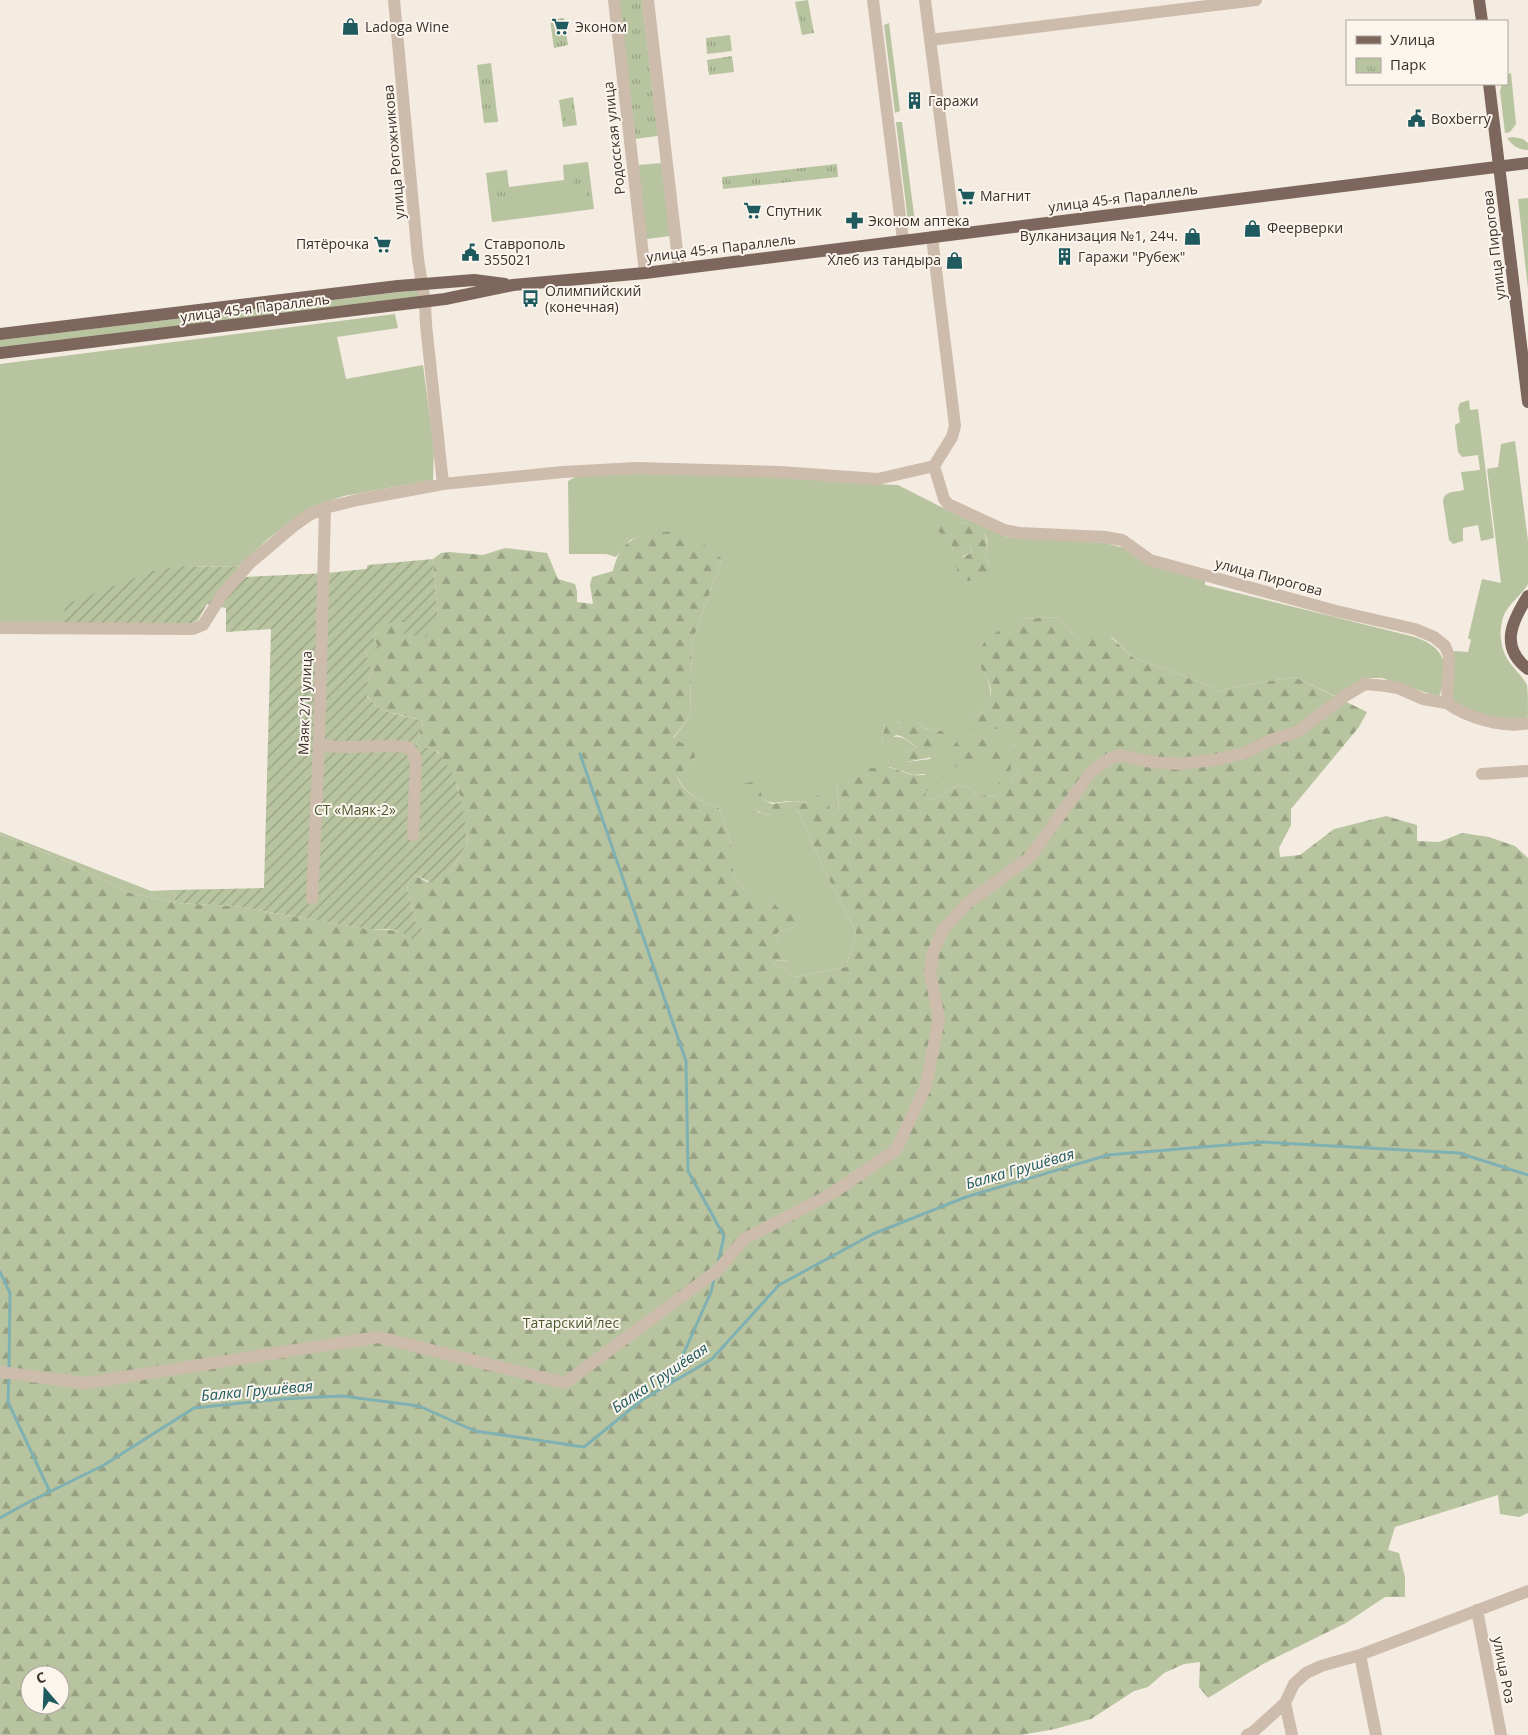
<svg xmlns="http://www.w3.org/2000/svg" width="1528" height="1735" viewBox="0 0 1528 1735" font-family="'Open Sans',sans-serif">
	<style>
		.grass { fill: #b8c4a0; fill-rule: evenodd }
		.forest { fill: url(#forest-firs); fill-rule: evenodd }
		.park { fill: url(#park-tufts) }
		.garden { fill: url(#garden-furrows) }
		.lines { fill: none; stroke-linecap: round; stroke-linejoin: round }
		.stream { stroke: #7fb0b2; stroke-width: 3 }
		.minor { stroke: #cdbbac; stroke-width: 12 }
		.major { stroke: #7d675c; stroke-width: 12 }
		.labels { text-anchor: middle; stroke-width: 4; stroke-linejoin: round; paint-order: stroke }
		.poi-label { font-size: 14px; fill: #3b302b; stroke: #fbf5ee; text-anchor: start }
		.street-label { font-size: 14px; fill: #3b302b; stroke: #fbf5ee }
		.park-label { font-size: 14px; fill: #4a5a2e; stroke: #fbf5ee }
		.water-label { font-size: 15px; font-style: italic; fill: #1f5a5e; stroke: #fbf5ee }
	</style>
	<defs>
		<pattern id="forest-firs" width="22" height="20" patternUnits="userSpaceOnUse" patternTransform="scale(1.25)"><rect width="22" height="20" fill="#b8c4a0"/><path d="M5 1l3.5 6h-7zM16 11l3.5 6h-7z" fill="#97a083"/></pattern>
		<pattern id="park-tufts" width="24" height="20" patternUnits="userSpaceOnUse" patternTransform="scale(1.25)"><rect width="24" height="20" fill="#b8c4a0"/><path d="M3 7l-1-3M5 7V3M7 7l1-3M15 17l-1-3M17 17v-4M19 17l1-3" fill="none" stroke="#97a083"/></pattern>
		<pattern id="garden-furrows" width="10" height="10" patternUnits="userSpaceOnUse" patternTransform="scale(1.25)"><rect width="10" height="10" fill="#b8c4a0"/><path d="M-1 1l2-2M0 10L10 0M9 11l2-2" fill="none" stroke="#97a083"/></pattern>
	</defs>
	<rect width="100%" height="100%" fill="#f4ebe1"/>
	<path class="grass" d="M889 23 900 111 895 113 884 25Z
		M1511 73 1516 124 1510 132 1505 133 1500 91 1502 84H1507V74Z
		M896 122H902L915 222H908Z
		M1513 137 1523 139 1528 143V150C1518 150 1512 145 1507 138Z
		M588 162 594 209 492 222 486 173 507 170 509 187 564 180 563 165Z
		M662 163 670 236 646 239 638 165Z
		M1528 198V289L1518 199Z
		M417 290H418V297L0 349V340Z
		M395 314 398 328 337 337 346 379 423 365 434 449 433 480 344 496 312 507 268 539 238 567 180 566 65 624H0V364Z
		M1469 400 1470 410 1478 409 1494 538 1481 541 1478 525 1463 528V541L1453 544 1449 540 1443 501C1444 491 1455 492 1464 490L1461 472 1480 470 1478 455 1462 457 1458 452 1455 428V425L1460 422 1458 408 1460 403Z
		M1515 441 1528 541V584C1522 595 1510 602 1504 615 1498 630 1500 650 1510 663 1515 670 1523 677 1527 685 1528 692 1528 707 1528 716 1515 732 1471 711 1454 705L1449 694 1452 653 1454 651 1468 652 1471 640 1468 638 1482 579 1501 583 1487 469 1498 467 1501 444Z
		M636 472 776 476 878 484 898 485 949 511 1007 537 1106 543 1124 548 1205 581V585L1415 637C1447 648 1450 667 1439 697L1382 678H1370L1339 698 1295 677 1234 687 1219 692 1208 685 1134 658 1113 638 1081 639 1071 632 1056 617 1023 619 1017 632 982 644C973 665 987 670 990 689 991 694 990 701 989 706L972 721C988 729 1002 728 1021 728L1020 738 1013 746 1020 769 1009 782 998 789V793L994 797 987 795 977 796 970 788 957 785 948 792 930 800 925 796V774L914 775 890 767 837 784 839 811 834 815C826 806 806 802 794 801 781 800 776 806 763 800L761 794 751 801 758 812 768 815 798 810 825 872 856 932 846 967 795 977 781 967 774 966 775 962 781 960 787 962 775 936 779 932 794 927 787 912H781L771 900 759 901 744 889 733 874V848L719 808C699 799 687 797 677 776L695 757 682 743 673 739 690 716 692 642 722 559 644 535 630 540 616 557 606 554H569L568 481 577 476ZM967 522C980 527 993 537 985 552L989 567 962 557 972 552 969 543 953 550 951 541 955 525ZM916 721 924 728 942 731 930 759 907 762 905 753 917 747C900 737 902 733 882 741L885 724Z
		M0 832 151 891 172 890 176 903 126 892 70 863 0 834Z"/>
	<path class="forest" d="M941 522C946 523 952 525 957 524 961 524 965 522 968 522 982 525 991 540 985 552L989 567 987 577 968 581 964 576 958 575 956 565 962 558 972 552 969 543 953 551 951 541 938 531Z
		M686 530 722 559 692 642 690 716 673 738 682 743 692 744 695 757 677 777C687 797 699 799 719 808L733 848V874L744 889 759 900H771L782 912H787L792 908 798 909 802 913 794 927 779 932 775 936 780 946 797 957 793 962 780 960 775 962 774 965 781 967 795 977 846 967 856 932 825 872 798 810C787 813 768 819 758 811 750 804 755 802 743 798L742 788 745 783 752 782 759 785 763 800 772 804 794 801 806 803 818 795 828 802 830 810 834 815 839 811 837 784C854 775 872 763 892 768 899 770 907 774 914 775 927 776 928 772 938 783L935 789 926 791 925 796 930 800 948 792 957 785 970 788 977 796 987 795 994 797 998 793 996 786 1001 781 1009 782 1020 769 1010 755C1013 745 1019 739 1020 728L994 729 982 726 971 731 969 726 972 721 989 706C989 701 991 695 991 690 990 681 983 673 980 665 973 645 991 636 1005 627L1017 631 1023 619 1056 617 1071 632 1081 639 1088 631 1113 639 1134 658 1208 685 1219 692 1234 687 1295 677 1367 712 1359 727 1291 809V825L1279 848 1280 857 1300 855 1334 829 1386 816 1417 825V841L1439 842 1462 833 1489 837 1515 846 1528 858V1513L1519 1517 1500 1514 1498 1495 1395 1527 1388 1550 1399 1553 1405 1577V1597H1385L1346 1623 1263 1664 1208 1698 1199 1687 1200 1662 1184 1664 1164 1673 1148 1687 1134 1691 1091 1719 1055 1729 1021 1735H0V834L70 863 126 892 176 903 234 906 368 929C388 929 405 932 426 933L416 922 407 889 409 881 415 875 427 882 449 874 468 842 458 787 438 752 416 745 423 721C409 715 391 715 379 708 375 705 371 700 367 696V683L373 671 367 661 366 651 378 648 373 637C376 633 379 627 383 625 399 617 420 619 438 618L433 559 441 553 449 552 483 555 505 548 547 553 558 579 575 584 577 591V602L593 604 590 585 592 577 613 571C623 529 650 534 686 530ZM30 1675H60V1705H30Z
		M905 720 916 721 924 728 942 731 951 741C939 760 927 757 907 762L902 759 905 753 917 747 901 736 896 735 890 740 882 741 885 724 891 721 899 723Z
		M967 735 995 736 1000 740 1001 753 1010 762 1011 769 1007 774H990L979 759 976 761V773C963 780 952 764 948 752L961 737Z"/>
	<path class="park" d="M618 0H642L658 136 634 139Z
		M808 0 814 33 802 35 795 2Z
		M564 18 568 45 554 48 550 20Z
		M730 35 732 51 707 54 706 38Z
		M732 56 734 72 709 75 707 60Z
		M491 63 498 122 484 123 477 65Z
		M573 97 577 125 563 127 559 100Z
		M837 164 838 177 723 189 722 177Z
		M586 171 590 198 576 201 572 173Z
		M506 183 510 210 496 213 492 185Z"/>
	<path class="garden" d="M433 559 438 618 426 637 404 634 403 620C385 624 383 623 373 637L379 648 366 652 367 661 373 671 367 683V697C371 700 375 705 379 708 391 715 409 716 423 721L416 745C423 747 434 749 438 753 461 776 463 813 468 842L449 874 437 885 415 875 409 881 407 889 416 922 426 933 416 942C399 927 390 929 368 929L234 906 176 903 172 890 264 888 271 629 226 632V608L207 604 198 620 190 624H65L64 605 153 571 180 566 238 567 246 577 327 573 366 569 368 565Z"/>
	<g class="lines">
		<path class="stream" d="M580 754 686 1061 688 1171 724 1236 718 1263
			M0 1272 10 1293 9 1369
			M9 1375 8 1402 50 1492
			M670 1384 711 1292 714 1279
			M0 1518 25 1504 104 1465 194 1408 281 1399 342 1396 419 1406 475 1431 584 1447 642 1400 712 1359 779 1285 873 1234 966 1197 1108 1155 1262 1142 1459 1153 1528 1175"/>
		<path class="minor" d="M394 0 418 259 425 302 426 325 443 484
			M614 0 645 273
			M648 0 679 268
			M873 0 903 240
			M925 0 955 234
			M930 40 1256 0
			M934 466 944 499 948 504 1004 530 1020 533 1105 537 1122 540 1150 560 1336 611 1415 629 1434 637 1445 646 1449 656 1447 703C1465 717 1505 729 1528 723
			M0 628 193 629 203 625 222 595 250 563 295 525 309 515 325 508 357 500 443 484 563 472 636 468 780 472 878 479 934 466 952 437 955 426 932 237
			M319 745C348 750 378 744 408 747L416 758 413 835
			M1482 774 1528 771
			M312 899 319 745 325 508
			M0 1372 86 1383 378 1337 565 1383 718 1270 744 1239 831 1194 896 1150 926 1086 929 1070 939 1019 930 972 933 953 943 930 965 905 1030 857 1091 772 1109 759 1120 755 1151 762 1179 764 1214 760 1245 753 1268 741 1297 732 1345 696 1365 684 1386 686 1398 688 1423 699 1447 703
			M1477 1610 1501 1735
			M1360 1655 1376 1735
			M1285 1703 1292 1735
			M1247 1735 1253 1732 1285 1703 1294 1684 1306 1673 1321 1666 1360 1655 1528 1591"/>
		<path class="major" d="M1479 0 1482 21
			M1489 84 1528 402
			M0 334 398 286 474 280 505 284
			M0 353 445 299 513 285 645 273 1528 163
			M1528 596C1512 621 1499 647 1528 669"/>
	</g>
	<defs>
		<symbol id="shop-bare" viewBox="-9 -9 18 18"><path d="M-5-2.5h2.3a2.7 3.5 0 0 1 5.4 0H5L5.5 6h-11ZM-1.5-2.5h3a1.5 2.3 0 0 0-3 0Z" fill="#1f5a5e" stroke="#fbf5ee" stroke-width="2.5" paint-order="stroke"/></symbol>
		<symbol id="supermarket-bare" viewBox="-9 -9 18 18"><path d="M-6-5.5h2.5l.6 2H6L4.5 2H-2.5L-4.4-4H-6ZM-1.5 3.2a1.3 1.3 0 1 0 .1 0ZM3 3.2a1.3 1.3 0 1 0 .1 0Z" fill="#1f5a5e" stroke="#fbf5ee" stroke-width="2.5" paint-order="stroke"/></symbol>
		<symbol id="building-bare" viewBox="-9 -9 18 18"><path d="M-4-6H4V6H1V3H-1V6H-4ZM-2.5-4.3h1.7v1.8h-1.7ZM.8-4.3h1.7v1.8H.8ZM-2.5-1h1.7V.8h-1.7ZM.8-1h1.7V.8H.8Z" fill="#1f5a5e" stroke="#fbf5ee" stroke-width="2.5" paint-order="stroke"/></symbol>
		<symbol id="civic-bare" viewBox="-9 -9 18 18"><path d="M-.6-6.5H3V-4.5H.6V-3L4-1V1h2V6H-6V1h2V-1L-.6-3ZM-1.2 2.5V6h2.4V2.5Z" fill="#1f5a5e" stroke="#fbf5ee" stroke-width="2.5" paint-order="stroke"/></symbol>
		<symbol id="pharmacy-bare" viewBox="-9 -9 18 18"><path d="M-2-6h4v4h4v4h-4v4h-4v-4h-4v-4h4Z" fill="#1f5a5e" stroke="#fbf5ee" stroke-width="2.5" paint-order="stroke"/></symbol>
		<symbol id="bus-bare" viewBox="-9 -9 18 18"><path d="M-5-6H5V4H4V6H2V4H-2V6H-4V4H-5ZM-3.5-4V0h7V-4ZM-3.5 1.2v1.5H-2V1.2ZM2 1.2v1.5H3.5V1.2Z" fill="#1f5a5e" stroke="#fbf5ee" stroke-width="2.5" paint-order="stroke"/></symbol>
	</defs>
	<g fill-rule="evenodd">
		<use href="#shop-bare" x="338" y="14" width="25" height="25"/>
		<use href="#supermarket-bare" x="548" y="14" width="25" height="25"/>
		<use href="#building-bare" x="902" y="88" width="25" height="25"/>
		<use href="#civic-bare" x="1404" y="106" width="25" height="25"/>
		<use href="#supermarket-bare" x="954" y="184" width="25" height="25"/>
		<use href="#supermarket-bare" x="740" y="198" width="25" height="25"/>
		<use href="#pharmacy-bare" x="842" y="208" width="25" height="25"/>
		<use href="#shop-bare" x="1240" y="216" width="25" height="25"/>
		<use href="#shop-bare" x="1180" y="224" width="25" height="25"/>
		<use href="#supermarket-bare" x="370" y="232" width="25" height="25"/>
		<use href="#civic-bare" x="458" y="240" width="25" height="25"/>
		<use href="#building-bare" x="1052" y="244" width="25" height="25"/>
		<use href="#shop-bare" x="942" y="248" width="25" height="25"/>
		<use href="#bus-bare" x="518" y="286" width="25" height="25"/>
	</g>
	<g class="labels">
		<g class="poi-label">
			<text x="365" y="32">Ladoga Wine</text>
			<text x="575" y="32">Эконом</text>
			<text x="928" y="106">Гаражи</text>
			<text x="1431" y="124">Boxberry</text>
			<text x="980" y="201">Магнит</text>
			<text x="766" y="216">Спутник</text>
			<text x="868" y="226">Эконом аптека</text>
			<text x="1267" y="233">Феерверки</text>
			<text x="1178" y="241" text-anchor="end">Вулканизация №1, 24ч.</text>
			<text x="369" y="249" text-anchor="end">Пятёрочка</text>
			<text x="484" y="249">Ставрополь<tspan x="484" dy="16">355021</tspan></text>
			<text x="1078" y="262">Гаражи "Рубеж"</text>
			<text x="941" y="265" text-anchor="end">Хлеб из тандыра</text>
			<text x="545" y="296">Олимпийский<tspan x="545" dy="16">(конечная)</tspan></text>
		</g>
		<g class="street-label">
			<text transform="translate(614 138) rotate(-96)" y="5">Родосская улица</text>
			<text transform="translate(394 152) rotate(-95)" y="5">улица Рогожникова</text>
			<text transform="translate(1123 198) rotate(-7)" y="5">улица 45-я Параллель</text>
			<text transform="translate(1494 245) rotate(-97)" y="5">улица Пирогова</text>
			<text transform="translate(721 248) rotate(-7)" y="5">улица 45-я Параллель</text>
			<text transform="translate(255 308) rotate(-7)" y="5">улица 45-я Параллель</text>
			<text transform="translate(1269 577) rotate(15)" y="5">улица Пирогова</text>
			<text transform="translate(305 703) rotate(-88)" y="5">Маяк 2/1 улица</text>
			<text transform="translate(1504 1670) rotate(79)" y="5">улица Роз</text>
		</g>
		<g class="park-label">
			<text x="355" y="815">СТ «Маяк-2»</text>
			<text x="571" y="1328">Татарский лес</text>
		</g>
		<g class="water-label">
			<text transform="translate(1020 1169) rotate(-16)" y="5">Балка Грушёвая</text>
			<text transform="translate(660 1378) rotate(-34)" y="5">Балка Грушёвая</text>
			<text transform="translate(257 1391) rotate(-5)" y="5">Балка Грушёвая</text>
		</g>
	</g>
	<rect x="1346" y="20" width="162" height="65" fill="#fbf5ee" stroke="#aea6a0"/>
	<rect x="1356" y="36" width="25" height="8" fill="#7d675c" stroke="#aea6a0"/>
	<text x="1390" y="45" font-size="15" fill="#3b302b">Улица</text>
	<rect x="1356" y="58" width="25" height="15" fill="url(#park-tufts)" stroke="#aea6a0"/>
	<text x="1390" y="70" font-size="15" fill="#3b302b">Парк</text>
	<g transform="translate(45 1690) rotate(341)"><circle r="24" fill="#fbf5ee" stroke="#aea6a0"/>
	<path d="M0-4L9 19L0 12L-9 19Z" fill="#1f5a5e"/>
	<text y="-8" font-size="14" font-weight="bold" text-anchor="middle" fill="#3b302b">С</text>
	</g>
</svg>
